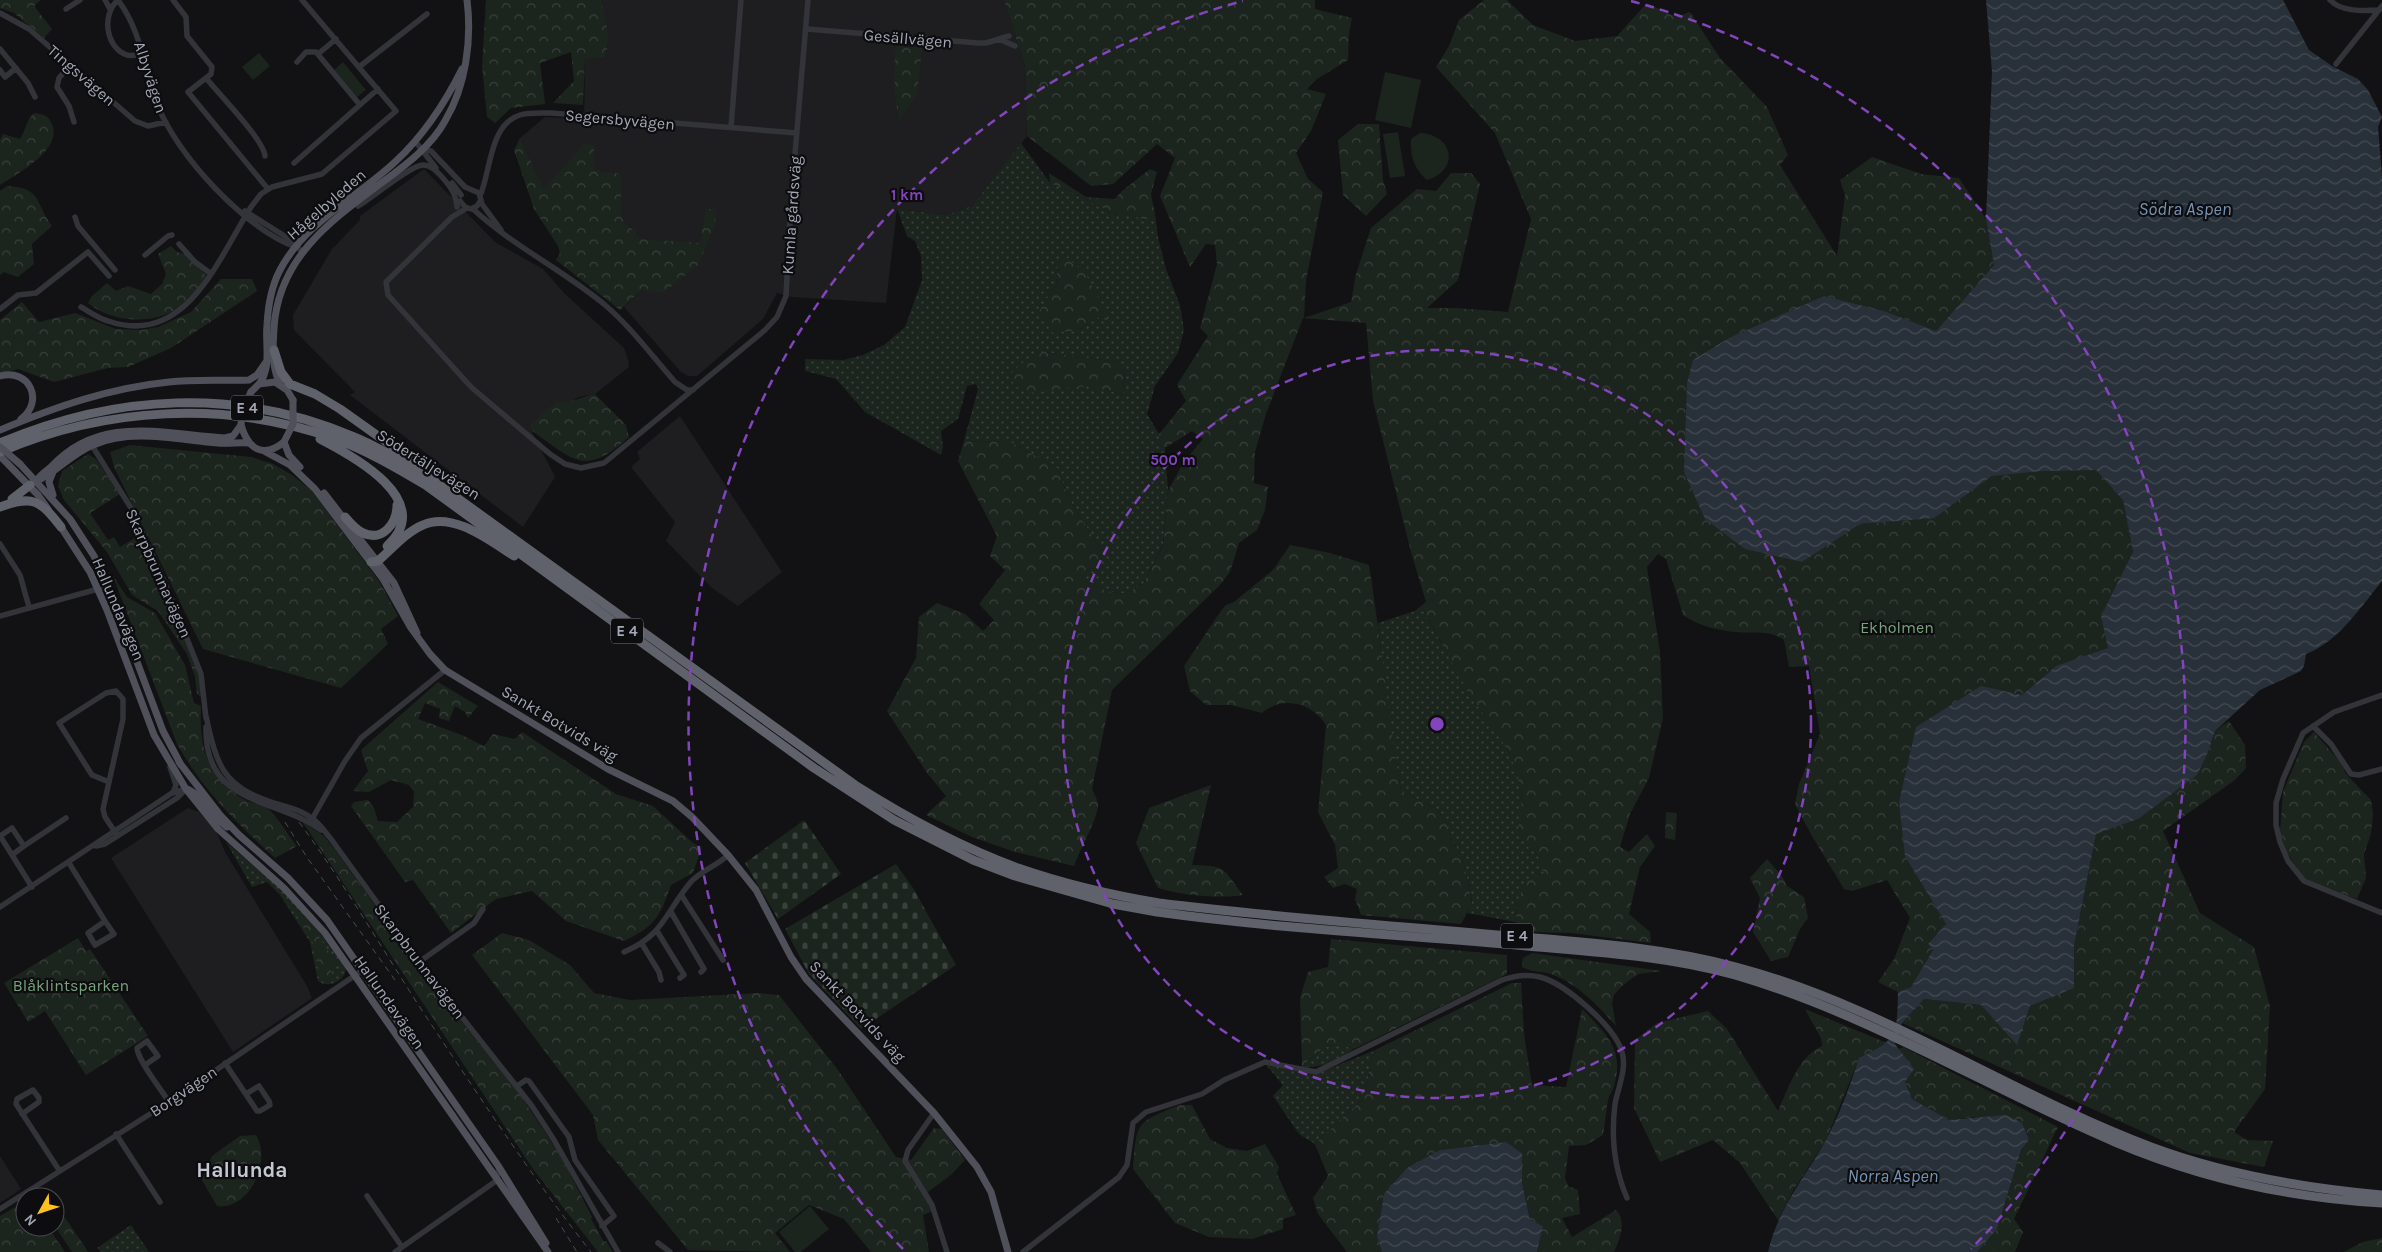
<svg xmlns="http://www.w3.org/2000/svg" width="2382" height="1252" viewBox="0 0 2382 1252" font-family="Karla,sans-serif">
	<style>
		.built { fill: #1e1e21 }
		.grass { fill: url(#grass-dots); fill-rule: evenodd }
		.forest { fill: url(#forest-crowns) }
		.cemetery { fill: url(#cemetery-stones) }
		.garden { fill: #1c241e }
		.water { fill: url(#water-waves) }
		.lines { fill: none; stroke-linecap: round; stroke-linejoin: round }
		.minor { stroke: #33343a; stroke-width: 5.5 }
		.major { stroke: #4f5059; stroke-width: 7 }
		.highway { stroke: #5f616b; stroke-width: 9 }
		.rail { stroke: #484a51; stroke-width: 1; stroke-dasharray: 6 5; stroke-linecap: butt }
		.major-bridge { stroke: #4f5059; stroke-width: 7 }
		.ring { fill: none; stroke: #8345bd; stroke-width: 2.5; stroke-dasharray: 9 6 }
		.labels { text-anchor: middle; stroke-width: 4.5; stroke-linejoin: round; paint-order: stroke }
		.shield { fill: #0d0d0f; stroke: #767984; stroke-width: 1 }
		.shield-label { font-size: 15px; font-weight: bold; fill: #a3a7b6 }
		.street-label { font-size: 16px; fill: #a3a7b6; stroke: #0d0d0f }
		.park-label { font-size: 16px; fill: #78a37d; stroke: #0d0d0f }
		.water-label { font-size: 18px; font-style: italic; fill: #7694b5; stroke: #0d0d0f }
		.district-label { font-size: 21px; font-weight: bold; fill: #c4c7d2; stroke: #0d0d0f }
		.centre { fill: #8345bd; stroke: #0d0d0f; stroke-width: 2.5 }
		.ring-label { font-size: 15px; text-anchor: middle; font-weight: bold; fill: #8345bd; stroke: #0d0d0f; stroke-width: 4.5; stroke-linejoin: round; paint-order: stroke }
	</style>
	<defs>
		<pattern id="grass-dots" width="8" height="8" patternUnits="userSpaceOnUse" patternTransform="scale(1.25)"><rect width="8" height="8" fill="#1c241e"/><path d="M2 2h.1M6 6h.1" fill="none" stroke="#3a413c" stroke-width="1.8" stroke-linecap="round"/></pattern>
		<pattern id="forest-crowns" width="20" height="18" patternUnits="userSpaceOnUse" patternTransform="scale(1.25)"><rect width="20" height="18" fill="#1c241e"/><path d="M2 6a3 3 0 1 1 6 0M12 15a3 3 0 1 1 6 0" fill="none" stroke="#3a413c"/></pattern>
		<pattern id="cemetery-stones" width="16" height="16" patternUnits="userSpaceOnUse" patternTransform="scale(1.25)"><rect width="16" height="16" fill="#1c241e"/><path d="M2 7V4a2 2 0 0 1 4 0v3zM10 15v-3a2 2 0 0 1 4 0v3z" fill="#3a413c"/></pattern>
		<pattern id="water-waves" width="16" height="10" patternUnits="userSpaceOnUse" patternTransform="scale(1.25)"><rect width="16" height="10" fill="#283039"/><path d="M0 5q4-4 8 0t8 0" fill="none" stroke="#444b53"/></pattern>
	</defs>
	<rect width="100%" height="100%" fill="#121214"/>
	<path class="built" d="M600 0H1004L1025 67 1027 136 972 206 946 215 897 209 886 303 792 297 777 293 763 319 697 376H688L680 371 624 307 642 290 698 265 705 209 700 244 641 239 621 217V174L594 169 584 145 544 190 520 138 545 117 584 119 585 59 605 58 609 38Z
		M424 169 495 242 543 269 564 293 624 348 628 359 629 367 595 394 579 397 529 426 555 477 523 527 350 395 355 392 294 330 293 315 332 249 360 220V216Z
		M680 416 782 572 738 606 712 588 666 541 675 522 631 467 640 459 637 452Z
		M188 808 199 812 216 831 225 852 307 986 312 998 233 1052 111 858Z
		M0 1156 21 1189 0 1203Z"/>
	<path class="grass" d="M1021 143 1050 183 1073 193 1118 216H1134L1145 220 1155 214 1158 237 1166 269 1180 305 1184 330 1178 353 1155 386 1147 414 1159 434V444L1165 448 1168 491 1163 544 1143 584 1125 594 1106 591 1081 577 1103 553 1069 499 1057 468 1010 442 964 441 978 389 976 384 967 386 958 419 941 431 943 447 941 455 865 412 836 379 805 371V359L843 360 863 355 884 345 905 327 922 280 921 256 915 241 907 236 897 209 946 215 972 206ZM1058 264C1077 281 1101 296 1107 321L1100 316 1080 330 1038 313 1056 285ZM1045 352 1117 362 1125 368 1123 394 1086 386Z
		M1421 606C1438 639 1457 671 1477 703 1491 725 1510 747 1517 773 1523 796 1523 821 1526 845L1537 854 1545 874 1517 901 1516 922 1467 913 1472 902 1462 855 1453 843 1447 824 1437 809 1401 791 1388 715 1378 623 1415 611Z
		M226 842 278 886 318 930 346 968C346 981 328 989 318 981L310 942 280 895 267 882 252 887Z
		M1338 1044 1354 1049C1337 1059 1323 1069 1302 1067L1322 1048Z
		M1373 1051 1364 1098 1315 1144 1299 1134 1273 1096 1283 1085 1267 1066H1280L1314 1075Z
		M131 1225 149 1252H101L97 1248Z"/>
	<path class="forest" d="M0 0H41L34 6 52 29 44 38 14 13 0 8Z
		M486 0H601L609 38 605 58 585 59 583 105 553 103 574 81 571 52 540 63 545 104 511 108 495 123 487 117 482 66Z
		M1004 0H1315V9L1352 18 1349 34 1348 60 1317 79 1307 89 1326 94 1311 131 1296 153 1308 179 1323 192 1306 281 1304 318 1351 302 1356 274 1371 228 1417 189 1436 191 1451 173H1471L1480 184 1458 280 1427 308H1456L1508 312 1531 219 1495 133 1436 67 1449 46 1459 20 1484 0H1507L1533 25 1575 41 1617 36 1647 3 1676 17 1690 12 1720 58 1767 107 1788 155 1780 165 1837 256 1845 195 1840 180 1872 157 1921 174 1959 178 1986 219 1994 265 1936 331 1887 312 1791 558 1800 560 1860 524 1927 518 1992 476 2020 470H2096L2122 495 2133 552 2108 648 2051 670 2022 695 2015 693 1909 862 1946 924 1928 944 1933 950 1911 987 1898 992 1878 982 1894 959 1910 918 1887 880 1852 891 1844 889 1812 836 1795 804 1799 784 1820 734 1809 666 1789 667 1784 640C1768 629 1754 634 1735 632 1718 630 1698 626 1683 615L1666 559 1658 554 1647 567 1660 652 1663 718 1649 778 1630 814 1620 847 1629 852 1647 834 1655 846 1640 867 1629 914 1650 932 1651 943 1571 933 1531 932 1516 922 1517 901 1528 880 1544 874 1537 854 1526 845 1518 830 1522 800 1517 773 1509 752 1468 692 1421 606 1426 602 1411 552 1373 401 1366 323 1303 318 1266 414 1255 452 1254 483 1268 487 1265 510 1257 530 1239 543 1230 572 1220 585 1112 690 1092 789C1094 793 1097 799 1098 804 1099 816 1079 851 1074 866L1015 852 972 837 926 815 946 796 927 773 887 711 916 658 919 617 937 603 965 614 983 631 994 620 979 604 1005 570 990 556 997 536 958 461 964 441 1010 442 1057 468 1069 499 1103 553 1082 577 1106 591 1125 594 1143 584 1163 545 1168 491 1183 463 1203 439 1192 431 1165 448 1159 444V434L1186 401 1177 385 1208 336 1200 328 1217 264 1215 245 1206 244 1190 267 1160 196 1175 158 1157 144 1113 184 1091 186 1027 136 1025 67Z
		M896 46 922 48 917 94 900 121C893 97 894 71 896 46Z
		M34 113C43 114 48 115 52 124 63 150 17 174 0 185V140L3 134 20 139C26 130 26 120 34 113Z
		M1358 124H1379L1383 180 1387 194 1366 216 1343 195 1338 140Z
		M520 138 544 189 584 144 594 145V169L621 174V217L641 239 700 243 705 209H716L715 225 698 265 663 293 642 290 620 310 556 260 560 253 558 246 534 209 514 150Z
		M1150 169 1157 172 1151 194 1155 214 1145 220 1134 216H1118L1073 193 1050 183 1049 173 1086 197 1115 199 1122 191Z
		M7 186C42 188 34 201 52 226L32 244 34 264 18 277 4 272 0 275V191Z
		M171 246 177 252 185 254 207 276C199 287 190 300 179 308 152 325 112 323 88 303L91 297 107 283 116 291 128 286 151 294 162 284 166 274 158 254Z
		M1065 256 1085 273 1105 310 1108 322 1100 316 1080 330 1053 333 1038 313 1056 285 1058 264Z
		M221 279H252L257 291 171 348 128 367 108 368 54 382 18 369 0 374V320L22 302 39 322 75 313 116 329 141 330 158 327 191 312Z
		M1045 352 1117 362 1125 367 1123 394 1086 386 1029 393 1013 385 1012 372 1027 359Z
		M595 394 626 425 629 437C585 477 574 461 531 430L529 426 556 402C569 404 581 397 595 394Z
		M130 445 251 457 273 464 292 475 311 490 379 581 398 616 381 629 388 644 341 688 203 649 114 467 110 452Z
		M88 454 96 459 120 494 90 513 108 540 114 537 120 547 142 534 202 683 201 697 197 694 195 677 187 654 158 611 132 595 107 552 64 500 58 486 62 471Z
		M1290 545 1330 553 1369 565C1381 640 1388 716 1401 791L1437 809 1447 824 1453 843 1462 855 1472 903 1461 924 1361 915 1355 899 1357 889 1345 884 1333 888 1324 877 1338 868 1335 845 1318 812 1326 725C1312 703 1283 695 1262 713L1231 705H1206L1190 691 1184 666 1221 611 1226 605 1234 602 1273 570Z
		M113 576 127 597 155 613 185 665 194 703 201 706C199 745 205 773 240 797 248 803 260 803 268 809 277 815 289 837 297 846L275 858C237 824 202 789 177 744Z
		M438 682 478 706 468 718 465 712 455 706 449 721 439 718 440 709 425 703 418 719 462 735 484 746 493 734 515 739 522 732 616 794 653 806 693 843 702 847 693 873 671 885C660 917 655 926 624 941L566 921 532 891 496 899 451 933 413 880 405 882 351 806 354 802 368 800 374 808 378 821 397 822 413 807 414 792 409 785 391 780 369 792 353 791 368 771 361 750Z
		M2229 721 2245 745 2246 768 2235 780 2163 831 2200 913 2254 947 2270 1006 2265 1089 2234 1132 2247 1140 2273 1141 2264 1167 2190 1153 1902 1023 1924 999 1981 1005 2017 1044 2030 1006 2074 987V946L2096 834 2138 819 2208 752 2215 731Z
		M2314 732 2341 763 2346 774 2371 800 2373 813 2371 834 2364 854 2366 878 2357 899 2309 882 2298 871 2287 852 2280 833 2283 792 2304 742Z
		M1211 785 1192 865C1228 866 1222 868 1243 895 1220 899 1180 895 1158 888L1136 843 1149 808Z
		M1666 812 1677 813 1675 840 1665 838Z
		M302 821 324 836 336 851 442 998 517 1090 562 1158 592 1217 591 1219 604 1242 606 1241 613 1252H598L533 1169Z
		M1767 859 1782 876 1787 886 1804 897 1808 918 1800 929 1788 957 1771 961 1753 932 1760 898 1750 878Z
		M295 908 312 927 335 960V967L330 968 332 973 328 980 321 977C315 965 317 951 311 939 306 929 295 919 295 908Z
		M502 933 529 940 570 965 594 993 630 1000 758 993 779 995 838 1070 896 1157 911 1160 934 1128 942 1129 965 1160 952 1174 928 1192 936 1210 923 1215 929 1252H871L844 1219 809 1205 775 1233 790 1252 688 1250 598 1140 593 1115 472 955Z
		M78 938 86 951 90 949 148 1036 86 1075 45 1011 28 1022 4 983Z
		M1331 939 1507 955V974L1354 1049C1326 1040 1322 1048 1302 1067L1300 998 1308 972 1328 967Z
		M1532 953 1662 971 1638 974 1623 985 1614 995 1612 1003 1616 1026C1598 1006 1581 987 1556 976 1545 971 1532 973 1522 967L1523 958Z
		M1512 983H1521L1524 1034 1532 1085 1566 1087 1582 1009C1606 1033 1625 1051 1614 1086 1613 1091 1609 1095 1608 1100 1606 1112 1605 1123 1603 1135L1586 1145 1569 1146 1565 1178 1568 1186 1578 1190 1580 1214 1562 1218 1572 1237 1616 1210C1627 1221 1620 1239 1614 1252H1537L1543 1226 1530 1220 1522 1183V1153L1506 1142 1440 1150 1377 1237 1382 1252H1347L1318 1214 1313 1198 1328 1176 1315 1144 1364 1098 1373 1051Z
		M1805 1009 1887 1043 1882 1047 1859 1059 1826 1140 1793 1191 1778 1220 1740 1163 1713 1140 1660 1162 1634 1108 1635 1040 1657 1023 1708 1011 1727 1029 1778 1111C1789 1087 1798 1057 1822 1046L1821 1038Z
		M1903 1047 2058 1127 2014 1219 2023 1232 2015 1252H1977L1997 1229 2021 1150 2029 1140 1974 1117 1949 1120 1912 1099 1905 1082 1900 1053 1898 1049Z
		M1179 1105H1192L1210 1139 1227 1148 1247 1151 1265 1144 1279 1167 1277 1174 1296 1215 1283 1219V1229L1252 1239 1209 1237 1175 1223 1133 1169C1137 1120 1135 1124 1179 1105Z
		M256 1135C272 1161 250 1210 217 1206L202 1180 212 1156 240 1136Z
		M25 1201V1227H48L65 1252H0V1216Z
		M55 1203 85 1247 88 1252H72L55 1226Z
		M2382 1238V1252H2343L2363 1242Z"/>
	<path class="cemetery" d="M804 820 841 874 778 919 745 863Z
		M896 864 913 888 956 965 861 1029 809 974 785 929Z"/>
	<path class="garden" d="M259 53 270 66 253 80 242 67Z
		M343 62 366 90 357 97 334 70Z
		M1385 72 1421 80 1411 128 1375 120Z
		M1398 132 1405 176 1390 178 1383 134Z
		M1420 133C1455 135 1459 171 1427 180 1414 169 1410 156 1411 139Z
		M810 1206 829 1229 801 1252H795L779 1232Z"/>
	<path class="water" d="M1986 0H2283L2309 50 2332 66 2358 79 2368 90 2382 117 2378 127 2382 177V581C2361 607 2338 642 2306 654L2304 666 2301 671 2260 690 2215 731 2208 752 2197 775 2138 819 2096 834 2074 946V988L2030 1006 2017 1045 1981 1005 1924 999 1902 1023 1895 1044 1914 1069 1905 1082 1912 1099 1949 1120 2006 1115 2022 1123 2029 1140 2021 1150 1997 1229 1977 1252H1768C1778 1208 1804 1179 1826 1140 1839 1115 1850 1086 1859 1058 1898 1040 1897 1034 1898 992L1911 987 1933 950 1928 944 1946 924 1905 856 1899 802 1916 727 1981 686 2022 695 2056 666 2108 648 2101 616 2133 552 2123 500 2096 470 2042 471 1992 476 1934 518 1860 524 1802 562 1745 549 1705 519 1684 472 1687 383 1693 360 1729 338 1824 296 1887 312 1936 331 1994 265 1986 219 1992 72Z
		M1506 1142 1522 1153V1183L1530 1220 1543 1226 1537 1252H1382L1377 1237 1384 1194 1407 1168 1440 1150Z"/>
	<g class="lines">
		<path class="minor" d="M105 0 110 9
			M118 0C142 32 144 70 158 106 177 155 246 230 296 247
			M118 0C101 15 106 48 127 55 131 57 138 54 143 53
			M173 0 186 17 187 36 212 67 211 74 188 92 268 189
			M2330 0C2341 12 2363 11 2379 10L2382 6
			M66 9 80 0
			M0 13 29 29 135 121 148 126 166 122
			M807 29 978 43H986L1009 36
			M999 39 1015 46
			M0 49 28 83 35 97
			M318 54 336 39
			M297 62 306 52H316L360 105
			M2336 64 2379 10
			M70 65 59 78 57 87 69 106 74 122
			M359 67 427 14
			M0 70 5 77 16 68
			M206 78C218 93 264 140 265 156
			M731 127 741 0
			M415 141 436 168
			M422 149 431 151 465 187 479 193 482 204 501 230
			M294 163 378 89
			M452 183 461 195
			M480 196C491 171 489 125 520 115 529 112 541 113 551 113L797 133
			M460 201 465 207 471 209 477 206 481 200
			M358 206C373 198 410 165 423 165 431 165 436 171 442 177 450 186 456 194 457 207
			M467 208 452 217 386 282 388 295 471 387 550 454 565 464 581 468 604 463 765 330 777 317 786 296 791 201 808 0
			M473 209C513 246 563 270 605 305 631 327 652 356 675 382L687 390H693
			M245 211 291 240 302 252
			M75 217 78 226 115 270
			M179 244 195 262 210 273
			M145 255 168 236 172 235
			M81 307C90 312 98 318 108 321 186 348 218 259 251 207L261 194 272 187 322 174 396 111 302 0
			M0 309 18 295 36 293 88 252 109 276
			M91 444 131 508 164 581 201 674 206 718
			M0 544 20 575 29 607
			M0 616 98 589 103 590 112 597
			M2382 695 2334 712 2303 733 2283 779 2276 803V825L2280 842 2288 861 2304 881 2382 913
			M206 716C217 766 222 786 274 803 287 807 302 810 313 819 320 824 325 832 331 839L439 988 532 1106 554 1140 618 1252
			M2313 726 2331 744 2351 774 2359 775 2382 769
			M206 727C204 806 275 797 321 830
			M170 767 176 785 173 793
			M109 782 92 775 59 723 106 693 116 691 123 699V719L103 809 105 817 117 835
			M311 821 345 761 361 738 445 670
			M24 846 66 818
			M96 846 105 844 177 798 185 790
			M12 855 24 846 12 828 0 836 2 839 32 887
			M69 863 105 921 88 933 95 945 114 934 105 921
			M682 896 723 960
			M0 907 172 793 186 789
			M671 912 704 969 701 972
			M657 931 684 975 680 978
			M642 944 659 972 661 980
			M624 952C664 935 665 913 690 883 700 871 717 866 728 855
			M419 962 474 923 483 909
			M225 1063 257 1111H260L270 1105 269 1101 259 1086 246 1094
			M145 1065 158 1056 147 1041 137 1048C138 1061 161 1089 169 1102
			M517 1086 526 1080 529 1081 569 1137 575 1160 614 1216 602 1226
			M934 1113 908 1150 905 1161 932 1205 947 1252
			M22 1114 39 1102V1098L33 1090 17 1099 16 1104 59 1170
			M116 1134 160 1202
			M367 1196 402 1247
			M0 1209 169 1102 363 970
			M658 1243 670 1252
			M395 1252 496 1181 499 1167
			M1023 1252 1119 1177 1127 1165 1133 1123 1146 1112 1202 1094 1224 1080 1265 1062 1316 1072 1502 980C1514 976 1527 974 1540 977 1565 983 1615 1027 1622 1052 1627 1069 1618 1088 1615 1104 1611 1136 1614 1168 1627 1198"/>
		<path class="major" d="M0 376C29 368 45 401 21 419
			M259 384C272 368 265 344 267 325 268 306 271 287 280 270 305 222 358 197 396 161 424 135 445 103 462 69
			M280 384C271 366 273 347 274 328 278 259 329 222 380 184 403 167 431 147 445 121 466 86 472 40 467 0
			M251 392 259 384 275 382 287 390 293 400
			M241 425C248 449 263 459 284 442L289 455 300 467
			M0 430C55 407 109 388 169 382 195 379 222 381 249 380L257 375 266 362
			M264 451 290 465 315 489 383 579 411 628 430 654 445 670 608 769 673 801 692 817 728 855 756 890 791 957 806 979 934 1113 977 1167 991 1192 1008 1252
			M0 456 38 495 48 509
			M20 464 70 519 94 556 113 598 163 731 181 765
			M37 480C41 474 46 471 51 467 100 414 162 434 225 438L233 436 241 425
			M35 482C56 473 71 454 93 445 132 428 178 440 218 443 229 444 239 442 249 443
			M324 493 394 583 417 633
			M53 495 49 482 53 472
			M59 524 90 572 107 610 154 735 186 789 218 829 284 888 325 933 548 1252
			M179 762 220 815 239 835 288 878 327 920 499 1167 546 1243
			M186 789C198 791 214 818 227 827"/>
		<path class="highway" d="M274 350 281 372 290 384 315 394 340 409 427 471
			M320 439C353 456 437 501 387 546
			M0 443C115 394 238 387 354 437 381 448 406 464 431 479L855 785C907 818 961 847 1018 868 1064 884 1111 895 1159 903 1279 918 1401 926 1521 937 1594 943 1666 948 1736 967 1883 1006 2010 1094 2151 1147 2226 1175 2303 1188 2382 1195
			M0 452C106 407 224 400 333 438 366 450 397 468 427 486L814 768 894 820 973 860 1015 876 1113 904 1157 912C1280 929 1404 935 1527 946 1596 952 1668 956 1735 975 1869 1014 1988 1088 2115 1142 2200 1178 2290 1198 2382 1203
			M12 499 30 485
			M0 507C33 495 40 500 61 527
			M345 517C350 523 356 530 363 533 383 542 397 523 397 505
			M371 562 378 561C392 549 406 532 423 525 453 511 490 541 514 556"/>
		<path class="rail" d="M285 822 306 856 395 980
			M299 822C344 883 382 949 423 1012 477 1093 531 1176 591 1252
			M556 1218 577 1252"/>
		<path class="major-bridge" d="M241 425 242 410 251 392
			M284 442 293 424V400
			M0 447 20 464"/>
	</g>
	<g class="ring">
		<circle cx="1437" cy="724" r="374"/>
		<path d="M903 1249A749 749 0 0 1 1243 1M1631 1A749 749 0 0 1 1971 1249"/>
	</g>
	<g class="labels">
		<g class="shield">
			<rect x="231" y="395.5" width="32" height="25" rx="4"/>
			<rect x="611" y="618.5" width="32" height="25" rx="4"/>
			<rect x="1501" y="923.5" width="32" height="25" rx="4"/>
		</g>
		<g class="shield-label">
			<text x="247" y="413">E 4</text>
			<text x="627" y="636">E 4</text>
			<text x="1517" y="941">E 4</text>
		</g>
		<g class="street-label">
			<text transform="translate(908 38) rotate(5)" y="6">Gesällvägen</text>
			<text transform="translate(82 75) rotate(41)" y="6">Tingsvägen</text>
			<text transform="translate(151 77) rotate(72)" y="6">Albyvägen</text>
			<text transform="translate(620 119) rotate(5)" y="6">Segersbyvägen</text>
			<text transform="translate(326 204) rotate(-41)" y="6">Hågelbyleden</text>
			<text transform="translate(791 215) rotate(-86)" y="6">Kumla gårdsväg</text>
			<text transform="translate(429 464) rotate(32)" y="6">Södertäljevägen</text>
			<text transform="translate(159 573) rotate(66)" y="6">Skarpbrunnavägen</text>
			<text transform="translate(119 609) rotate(67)" y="6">Hallundavägen</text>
			<text transform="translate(560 723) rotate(31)" y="6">Sankt Botvids väg</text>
			<text transform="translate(420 961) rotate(53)" y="6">Skarpbrunnavägen</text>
			<text transform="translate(390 1002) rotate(55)" y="6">Hallundavägen</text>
			<text transform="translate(858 1011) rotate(47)" y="6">Sankt Botvids väg</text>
			<text transform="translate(183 1091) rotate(-34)" y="6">Borgvägen</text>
		</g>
		<g class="park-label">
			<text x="1897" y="633">Ekholmen</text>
			<text x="71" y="991">Blåklintsparken</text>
		</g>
		<g class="water-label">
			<text x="2185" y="215">Södra Aspen</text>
			<text x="1893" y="1182">Norra Aspen</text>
		</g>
		<g class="district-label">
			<text x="242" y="1177">Hallunda</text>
		</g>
	</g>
	<circle cx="1437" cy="724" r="8" class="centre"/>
	<g class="ring-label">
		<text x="907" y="200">1 km</text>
		<text x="1173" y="465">500 m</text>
	</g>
	<g transform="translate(40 1212) rotate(230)"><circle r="24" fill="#0d0d0f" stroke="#494b52"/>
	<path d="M0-4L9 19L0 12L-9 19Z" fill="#ffc020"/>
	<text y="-8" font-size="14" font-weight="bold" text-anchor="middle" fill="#a3a7b6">N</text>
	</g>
</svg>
